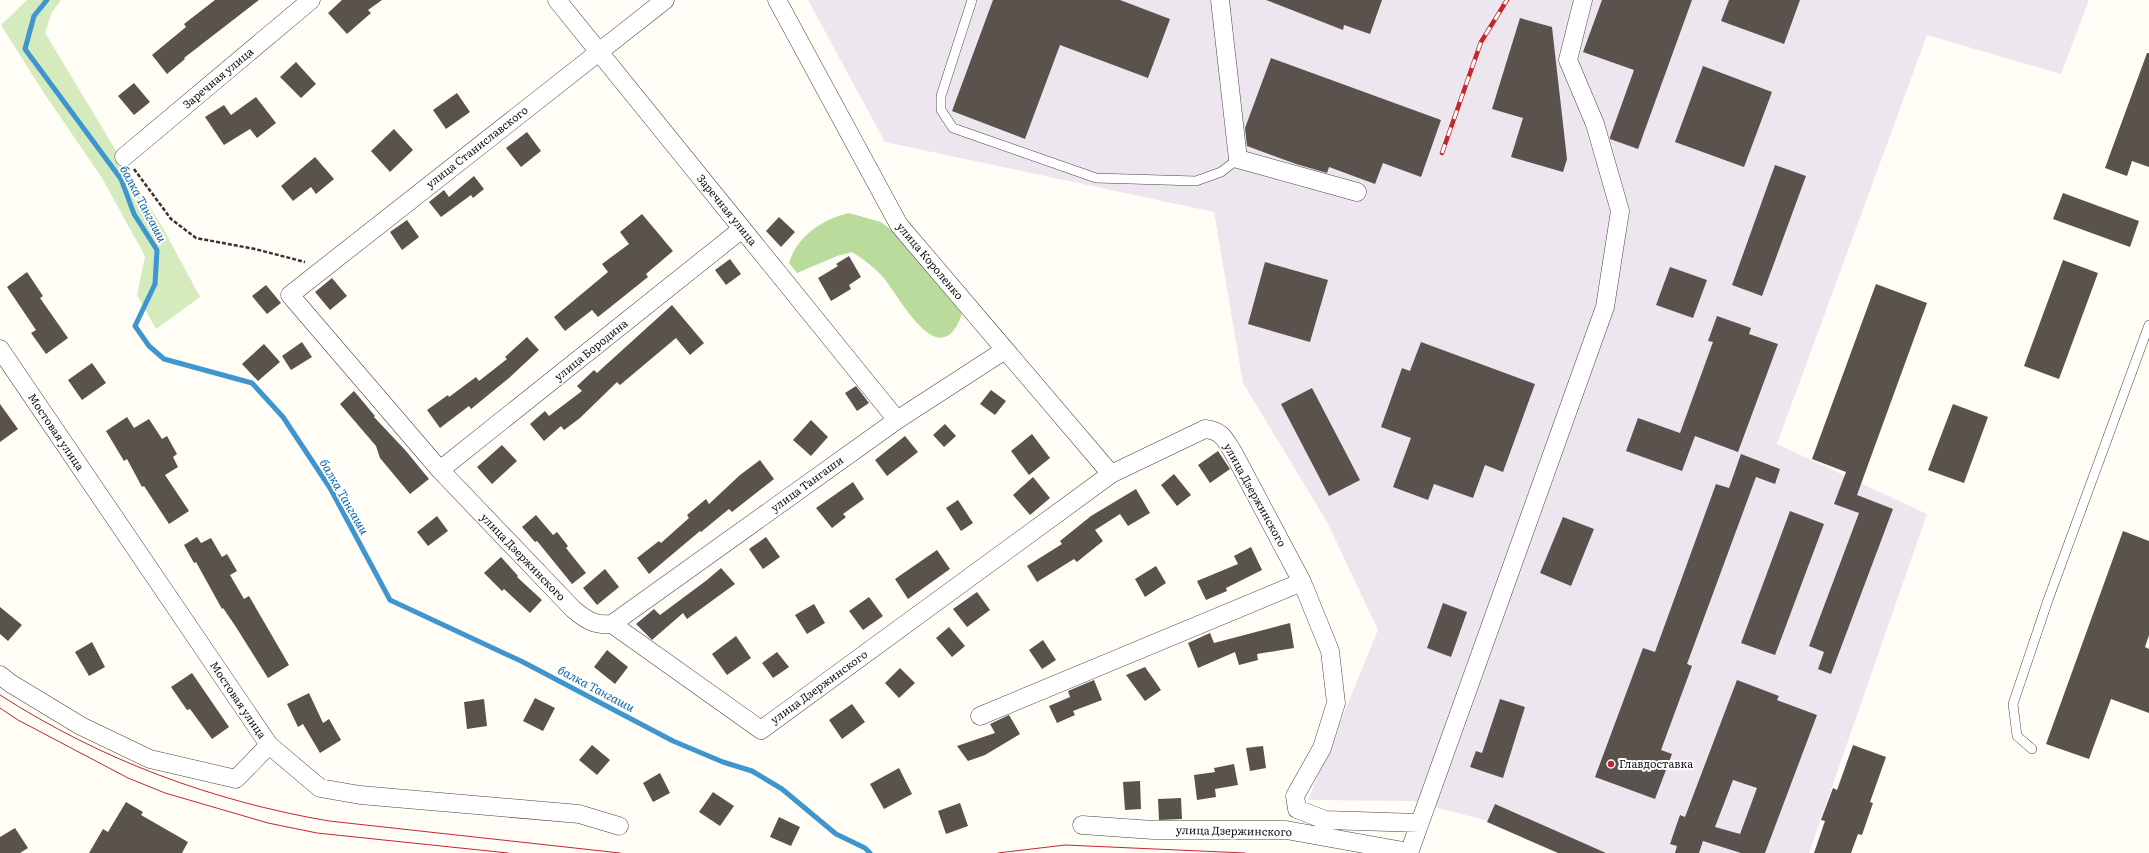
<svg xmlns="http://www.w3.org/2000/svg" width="2149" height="853" viewBox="0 0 2149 853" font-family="Literata,serif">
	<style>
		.industrial { fill: #eee6ef }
		.green { fill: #d5ebbd }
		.forest { fill: #b9dc9c }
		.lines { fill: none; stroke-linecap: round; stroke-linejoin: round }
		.stream { stroke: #3f96cf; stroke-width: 5 }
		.building { fill: #5a524d; fill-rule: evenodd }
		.lane-casing { stroke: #444; stroke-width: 10 }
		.street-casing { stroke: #444; stroke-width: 19 }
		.path { stroke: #333; stroke-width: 2.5; stroke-dasharray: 4 2; stroke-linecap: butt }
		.lane { stroke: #fff; stroke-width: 9 }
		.street { stroke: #fff; stroke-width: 18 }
		.tram { stroke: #c4262e; stroke-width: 1 }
		.rail-casing { stroke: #c4262e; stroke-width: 4.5 }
		.rail { stroke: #fff; stroke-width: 3; stroke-dasharray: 9; stroke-linecap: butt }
		.poi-dot { fill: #c4262e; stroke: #fff; stroke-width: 1.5 }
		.labels { text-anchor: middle; stroke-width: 4; stroke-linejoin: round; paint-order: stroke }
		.street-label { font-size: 11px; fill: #111; stroke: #fff }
		.poi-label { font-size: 11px; fill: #111; stroke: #fff; text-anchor: start }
		.water-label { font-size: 12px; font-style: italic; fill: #1768a6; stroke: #fff }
	</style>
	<rect width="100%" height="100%" fill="#fffdf5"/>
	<path class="industrial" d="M808 0H2089L2061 74 1927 35 1777 444 1927 514 1809 853H1608L1412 801 1308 800 1378 630 1327 522 1243 383 1214 212 885 142Z"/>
	<path class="green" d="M27 0H61L52 12 45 33 164 230 200 297 156 329 137 295 145 256 102 178 44 93 1 25Z"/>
	<path class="forest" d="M849 213 881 222 897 234 962 314C940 376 901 299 883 277 874 267 863 259 852 252L837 256 797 273 789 263C797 236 823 219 849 213Z"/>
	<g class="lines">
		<path class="stream" d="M47 0 34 16 25 49 121 179 134 214 157 250 155 284 135 326 149 346 164 359 252 383 283 417 330 488 390 600 523 662 673 741 723 762 752 771 782 789 836 834 865 848 870 853"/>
	</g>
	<path class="building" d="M215 0H259L184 58 185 59 167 74 152 55 186 27 184 24Z
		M342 0H382L368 10 371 13 347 34 328 13Z
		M993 0H1120L1170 19 1148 78 1060 45 1025 139 952 111Z
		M1266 0H1382L1370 34 1344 25 1343 30Z
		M1602 0H1692L1638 149 1610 139V137L1634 70 1583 52Z
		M1729 0H1800L1784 44 1721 21Z
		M1520 18 1552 27 1567 159 1563 172 1511 157 1523 118 1492 109Z
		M2147 53H2149V167L2132 161 2127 176 2105 168Z
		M1271 58 1441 120 1421 177 1383 163 1375 184 1329 167 1327 173 1296 164 1247 146 1245 128Z
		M296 62 316 84 301 98 280 77Z
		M1703 66 1772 92 1744 167 1675 142Z
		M134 83 150 102 134 115 118 96Z
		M457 93 470 112 446 129 433 110Z
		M256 97 276 123 257 138 250 129 224 145 205 117 224 105 231 115Z
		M394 129 413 150 390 172 371 151Z
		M527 132 541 151 521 167 506 148Z
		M315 157 334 179 316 194 311 187 293 201 281 186Z
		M1775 165 1806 176 1762 296 1732 285Z
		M474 176 484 189 473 198 471 195 441 217 429 202 444 190 449 197Z
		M2063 193 2139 221 2130 247 2053 219Z
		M642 214 673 251 646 274 648 277 598 317 592 310 565 331 554 317 608 272 602 264 629 244 620 232Z
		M779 217 795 232 781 247 766 231Z
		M407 220 419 237 402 250 390 232Z
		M849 256 861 277 849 285 851 289 831 301 818 278 838 266 836 264Z
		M730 259 741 274 726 285 715 270Z
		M2063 260 2098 273 2059 379 2024 366Z
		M1265 262 1328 280 1310 342 1248 324Z
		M1670 267 1707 280 1693 318 1656 305Z
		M27 272 43 296 40 298 68 338 46 354 31 333 36 330 7 287Z
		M332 278 347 296 330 310 315 292Z
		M1876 284 1927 303 1857 495 1893 509 1831 674 1818 669 1824 652 1809 646 1859 513 1834 504 1846 472 1812 459Z
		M266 285 281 303 267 314 252 296Z
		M672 305 704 343 690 355 676 338 620 385 617 382 580 418 564 430 561 426 544 441 530 424 545 411 549 416 582 391 577 386 594 370 597 373Z
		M1717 316 1751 328 1749 334 1778 344 1738 452 1695 436 1682 471 1626 451 1638 418 1680 433 1713 342 1708 341Z
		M527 337 539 350 509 378 471 409 469 406 440 428 427 410 448 395 449 397 476 377 479 381 507 359 505 357Z
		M302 342 312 357 291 370 282 356Z
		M1421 342 1535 384 1503 472 1485 465 1473 498 1434 484 1428 500 1393 487 1411 438 1381 427 1402 368 1410 371Z
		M264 344 280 362 258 381 242 364Z
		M92 363 106 383 82 400 68 380Z
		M856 386 869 403 857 411 845 393Z
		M1312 388 1360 480 1329 496 1281 404Z
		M991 390 1006 401 995 415 980 404Z
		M354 391 375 416 374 417 406 451 429 479 410 494 380 458 376 446 340 404Z
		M0 404 18 429 0 442Z
		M1953 404 1988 417 1964 483 1928 470Z
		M127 417 134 428 149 419 162 439 167 436 177 454 173 457 178 467 165 475 189 511 169 524 144 486 142 487 127 459 124 461 106 431Z
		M811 420 828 437 811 456 793 440Z
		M945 424 956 436 944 447 933 435Z
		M1032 434 1050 458 1029 475 1011 451Z
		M905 436 918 452 887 476 875 460Z
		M502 445 517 461 492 484 477 467Z
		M1218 451 1230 469 1210 483 1198 465Z
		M1741 454 1780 469 1775 484 1756 477 1687 664 1692 666 1661 750 1672 754 1655 799 1595 777 1643 648 1655 652 1716 484 1729 488Z
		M760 460 774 479 732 512 729 509 701 532 700 531 649 574 637 558 659 541 661 543 689 518 687 515 706 499 709 504 740 475Z
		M1174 474 1191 495 1177 506 1161 485Z
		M1033 477 1050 498 1030 515 1013 495Z
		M853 482 864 499 843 514 846 517 832 528 816 508Z
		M1136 489 1150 513 1128 526 1120 514 1095 530 1103 541 1077 562 1074 559 1037 582 1027 566 1062 544 1060 541 1091 516Z
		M958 500 973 523 961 531 946 508Z
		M1790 511 1824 524 1775 655 1741 643Z
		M536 515 553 535 557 532 568 546 566 548 586 573 572 584 537 541 535 542 522 527Z
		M437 516 448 531 428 546 417 532Z
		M1563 517 1594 529 1571 586 1540 573Z
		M2123 531 2149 541V635L2145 647 2149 649V713L2111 699 2089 759 2046 744Z
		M197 537 201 543 211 538 222 557 227 554 237 571 230 575 244 599 249 596 289 665 268 678 236 627 223 608 222 609 196 562 194 563 184 545Z
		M766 537 780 557 763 569 749 549Z
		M1251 547 1262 570 1226 588 1227 591 1206 600 1197 581 1238 564 1234 556Z
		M937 550 950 569 908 599 895 579Z
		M501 557 518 576 517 577 542 600 530 613 504 589 502 591 484 573Z
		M1156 566 1166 583 1145 597 1135 579Z
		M721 568 735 584 687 619 683 613 652 640 636 624 654 609 660 615 707 580Z
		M605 569 619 587 597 605 583 588Z
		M977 592 990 610 967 627 953 609Z
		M869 597 883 616 863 630 849 611Z
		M1443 603 1467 612 1451 657 1427 648Z
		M814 604 825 623 807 634 795 615Z
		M0 607 22 625 8 641 0 634Z
		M1290 623 1294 648 1257 654 1258 660 1239 665 1235 652 1198 668 1188 643 1210 633 1214 643Z
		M949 627 965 646 952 657 936 638Z
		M736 636 751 658 727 675 712 654Z
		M1043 640 1056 660 1042 669 1029 650Z
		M92 642 105 667 89 676 75 652Z
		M607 650 628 667 615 684 594 667Z
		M777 652 789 667 773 678 762 663Z
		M1145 667 1161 690 1145 701 1126 675Z
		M900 668 915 683 899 698 885 683Z
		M192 673 229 727 212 739 190 709 187 710 171 687Z
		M1094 680 1102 700 1073 711 1075 715 1057 723 1049 706 1070 697 1068 691Z
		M1737 680 1779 696 1777 700 1817 715 1765 853H1741L1703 841 1699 853H1675L1677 846 1670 844 1680 815 1685 817ZM1733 780 1757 788 1740 834 1715 827Z
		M309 693 323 723 329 719 341 740 320 753 303 724 298 727 287 704Z
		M535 698 555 708 543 731 523 721Z
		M484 699 487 726 467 729 464 702Z
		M1500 699 1525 707 1503 778 1470 767 1476 751 1482 753Z
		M852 704 865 722 842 739 829 720Z
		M1009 715 1020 734 985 755 968 761 957 746 995 733 990 724Z
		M592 745 610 760 597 775 579 760Z
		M1853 745 1886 757 1870 802 1873 803 1862 835 1858 834 1851 853H1814L1825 821 1821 820 1833 788 1837 790Z
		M1263 746 1266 768 1250 771 1246 748Z
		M1234 764 1238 785 1215 789 1216 797 1197 800 1194 775 1215 772 1214 768Z
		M899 768 912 794 884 809 870 784Z
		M660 773 670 793 653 802 643 783Z
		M1140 781 1141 809 1125 810 1123 782Z
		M713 792 734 806 720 826 699 812Z
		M1181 798 1182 819 1159 820 1158 799Z
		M126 802 143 812 141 815 188 842 182 853H89L103 829 108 832Z
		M960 803 968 826 946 834 938 811Z
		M1495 804 1606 853H1558L1487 822Z
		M779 817 800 827 791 846 770 837Z
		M15 828 28 848 20 853H0V837Z"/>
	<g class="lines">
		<defs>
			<path id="lane" d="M972 0 941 96V110L953 128 1096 178 1196 181 1221 172 1238 159
				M2032 749 2017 736 2013 704 2048 600 2149 325"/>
			<path id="street" d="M557 0 897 420
				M665 0 290 295 440 470 573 609C586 620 595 626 612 624L761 730 1111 474 1205 429C1222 431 1224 438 1233 452L1302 582 1330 651 1336 703 1322 748 1295 796 1297 809 1325 820 1420 823
				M777 0 899 225 1111 474
				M1220 0 1238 159 1357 192
				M124 157 311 0
				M0 349 269 745 320 788 360 795 579 814 619 826
				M440 470 742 229
				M612 624 897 420 1005 350
				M0 675 10 683 81 726 150 759 236 779 269 745
				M980 716 1302 582
				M1082 825 1153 830H1286L1409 852
				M1409 853 1605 307 1620 211 1595 124 1568 60 1583 0"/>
		</defs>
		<use href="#lane" class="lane-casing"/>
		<use href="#street" class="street-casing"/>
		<path class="path" d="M134 169 171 219 196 238 255 249 305 262"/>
		<use href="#lane" class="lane"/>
		<use href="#street" class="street"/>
		<path class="tram" d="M0 695C101 760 212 801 329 821L620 853
			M0 708 18 720 128 778 165 793 268 823 317 833 508 853
			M998 853 1065 845 1245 853"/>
		<defs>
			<path id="rail" d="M1442 153 1481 42 1507 0"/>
		</defs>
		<use href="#rail" class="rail-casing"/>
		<use href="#rail" class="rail"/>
	</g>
	<circle class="poi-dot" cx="1611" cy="764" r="4"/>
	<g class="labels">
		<g class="street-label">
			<text transform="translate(218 78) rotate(-40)" y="4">Заречная улица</text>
			<text transform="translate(477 147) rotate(-38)" y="4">улица Станиславского</text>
			<text transform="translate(727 210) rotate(51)" y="4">Заречная улица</text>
			<text transform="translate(930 261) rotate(50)" y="4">улица Короленко</text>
			<text transform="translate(591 350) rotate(-39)" y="4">улица Бородина</text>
			<text transform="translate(56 432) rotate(56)" y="4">Мостовая улица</text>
			<text transform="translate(807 484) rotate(-36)" y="4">улица Тангаши</text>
			<text transform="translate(1255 495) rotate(61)" y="4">улица Дзержинского</text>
			<text transform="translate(523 557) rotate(46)" y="4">улица Дзержинского</text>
			<text transform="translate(819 687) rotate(-36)" y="4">улица Дзержинского</text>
			<text transform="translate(238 700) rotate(56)" y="4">Мостовая улица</text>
			<text transform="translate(1234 831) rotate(1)" y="4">улица Дзержинского</text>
		</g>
		<g class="poi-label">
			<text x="1619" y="768">Главдоставка</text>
		</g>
		<g class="water-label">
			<text transform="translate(143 204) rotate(62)" y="4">балка Тангаши</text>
			<text transform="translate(344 497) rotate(60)" y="4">балка Тангаши</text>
			<text transform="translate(596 689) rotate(28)" y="4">балка Тангаши</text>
		</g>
	</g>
</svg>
